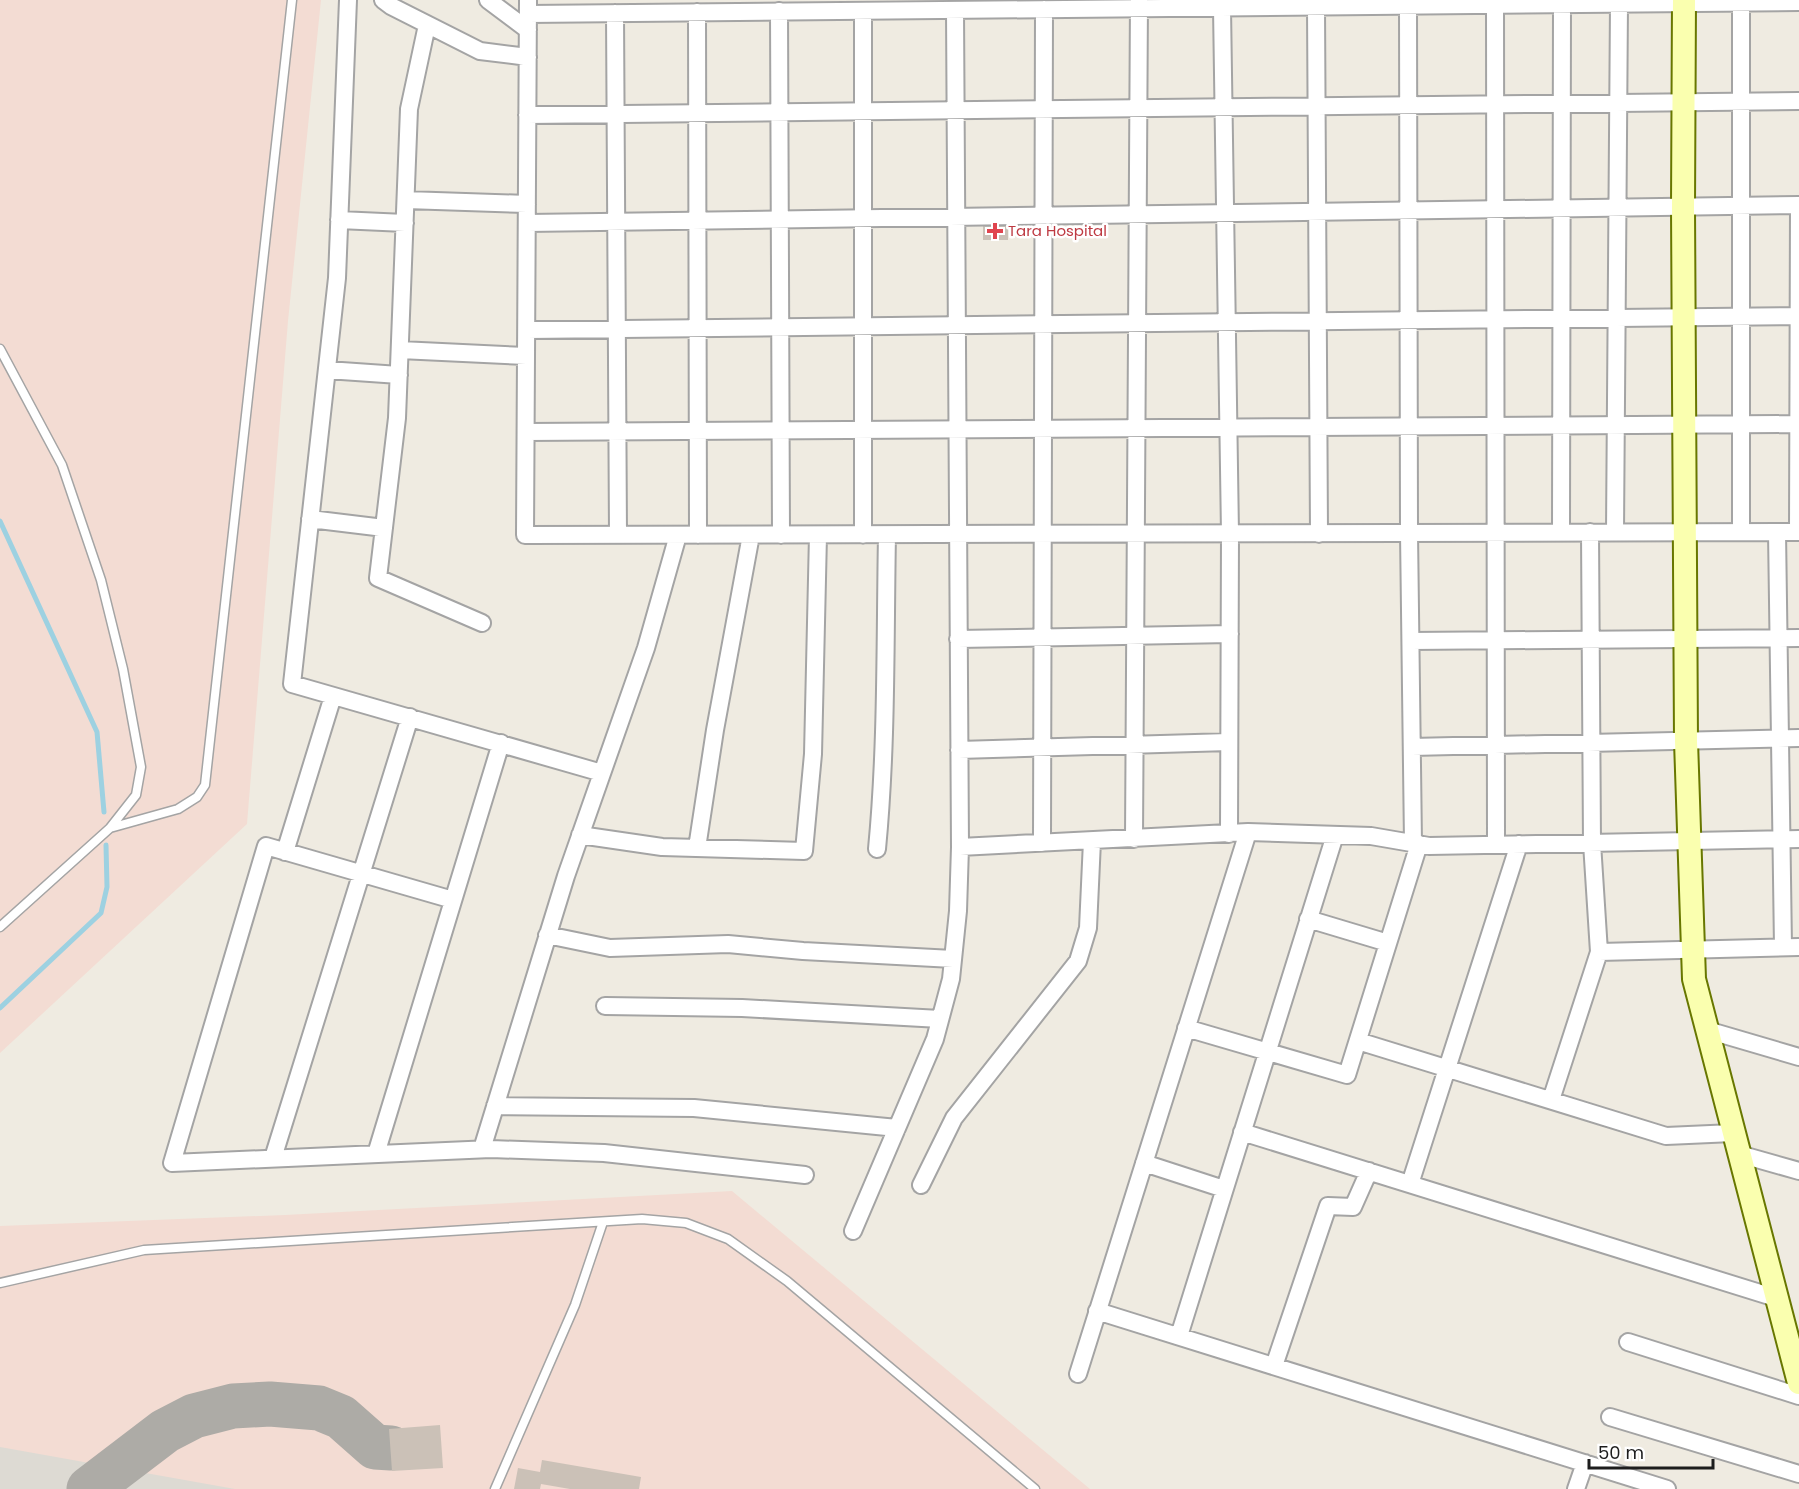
<svg xmlns="http://www.w3.org/2000/svg" width="1799" height="1489" viewBox="0 0 1799 1489" font-family="Poppins,sans-serif">
	<style>
		.military { fill: #f3dcd3 }
		.airport { fill: #dddad3 }
		.lines { fill: none; stroke-linecap: round; stroke-linejoin: round }
		.stream { stroke: #9dd1e1; stroke-width: 5 }
		.taxiway { stroke: #adaba6; stroke-width: 45 }
		.building { fill: #cbc1b7 }
		.lane-casing { stroke: #a4a4a4; stroke-width: 11 }
		.street-casing { stroke: #a4a4a4; stroke-width: 20 }
		.secondary-casing { stroke: #687700; stroke-width: 26 }
		.lane { stroke: #fff; stroke-width: 8 }
		.street { stroke: #fff; stroke-width: 16 }
		.secondary { stroke: #faffaf; stroke-width: 22 }
		.health-dot { fill: #e0444e; stroke: #fff; stroke-width: 2 }
		.labels { text-anchor: middle; stroke-width: 5; stroke-linejoin: round; paint-order: stroke }
		.health-label { font-size: 15px; fill: #be3a42; stroke: #fff; text-anchor: start }
	</style>
	<rect width="100%" height="100%" fill="#efebe1"/>
	<path class="military" d="M0 0H321L288 321 247 824 0 1053Z
		M732 1191 1090 1489H0V1226L285 1215Z"/>
	<path class="airport" d="M0 1447 235 1489H0Z"/>
	<g class="lines">
		<path class="stream" d="M0 521 97 732 104 812
			M0 1008 101 913 107 887 106 845"/>
		<path class="taxiway" d="M89 1489 165 1431 194 1416 233 1406 270 1404 319 1408 341 1417 375 1447 391 1448"/>
	</g>
	<path class="building" d="M983 221H1008V240H983Z
		M440 1425 443 1468 392 1471 389 1429Z
		M542 1460 641 1477 639 1489H570L541 1484 540 1489H514L518 1468 540 1472Z"/>
	<g class="lines">
		<defs>
			<path id="lane" d="M0 349 62 465 101 580 123 669 141 767 136 795 110 828 0 927
				M110 828 178 809 197 797 205 785 292 0
				M0 1283 144 1250 642 1219 686 1223 728 1239 787 1281 1035 1489
				M495 1489 575 1305 603 1222"/>
			<path id="street" d="M348 0 337 278 292 684 602 773
				M383 0 391 6 480 51 528 57
				M488 0 528 30
				M528 0 525 535 1799 532
				M1495 0 1496 845
				M1741 3V532
				M1408 6 1409 533 1413 843
				M1316 7 1319 534
				M1222 8 1230 534 1229 834
				M779 11 781 535
				M697 12 698 535
				M615 13 618 535
				M528 14 1799 2
				M427 25 409 109 397 418 378 578 482 623
				M527 115 1799 101
				M406 200 527 204
				M339 220 405 223
				M527 223 1799 205
				M527 330 1799 316
				M400 350 526 356
				M327 370 399 375
				M526 432 1799 424
				M310 519 384 528
				M1561 532 1562 5
				M1590 532 1592 843 1599 952
				M1615 532 1619 4
				M1777 532 1783 947
				M1798 532 1799 207
				M863 535V11
				M958 639 1230 634
				M1411 641 1799 638
				M1412 747 1799 738
				M959 750 1229 742
				M580 835 662 847 804 851 813 754 818 535
				M1134 839 1139 0
				M1042 843 1044 9
				M960 847 1248 832 1371 836 1429 846 1799 839
				M697 848 715 730 751 535
				M877 849C887 745 885 640 887 535
				M285 852 333 696
				M453 900 266 846 172 1163 491 1149 604 1153 805 1175
				M1308 919 1388 943
				M547 935 610 948 728 944 803 951 953 959
				M605 1006 742 1008 940 1019
				M1186 1028 1347 1075 1419 844
				M1707 1030 1799 1057
				M1358 1041 1666 1136 1733 1133
				M1551 1100 1599 952 1799 947
				M495 1106 694 1108 897 1128
				M1242 1132 1776 1298
				M482 1149 566 876 646 648 678 535
				M376 1154 501 743
				M1739 1154 1799 1171
				M273 1158 410 717
				M1144 1163 1224 1189
				M1410 1184 1519 844
				M921 1185 954 1118 1078 961 1088 928 1092 841
				M853 1231 935 1039 951 979 958 911 960 847 955 10
				M1097 1311 1667 1489
				M1179 1336 1335 835
				M1628 1342 1799 1396
				M1274 1366 1328 1206 1353 1207 1369 1171
				M1078 1374 1248 832
				M1610 1417 1799 1474
				M1576 1489 1585 1463"/>
			<path id="secondary" d="M1684 0 1683 207 1686 741 1694 979 1799 1383"/>
		</defs>
		<use href="#lane" class="lane-casing"/>
		<use href="#street" class="street-casing"/>
		<use href="#secondary" class="secondary-casing"/>
		<use href="#lane" class="lane"/>
		<use href="#street" class="street"/>
		<use href="#secondary" class="secondary"/>
	</g>
	<path class="health-dot" d="M992 222h6v6h6v6h-6v6h-6v-6h-6v-6h6z"/>
	<g class="labels">
		<g class="health-label">
			<text x="1008" y="236">Tara Hospital</text>
		</g>
	</g>
	<path d="M1589 1459v9h124v-9" fill="none" stroke="#1d1d1d" stroke-width="3"/>
	<text x="1598" y="1459" font-size="18" fill="#1d1d1d" stroke="#ffffff" stroke-width="4.5" paint-order="stroke">50 m</text>
</svg>
